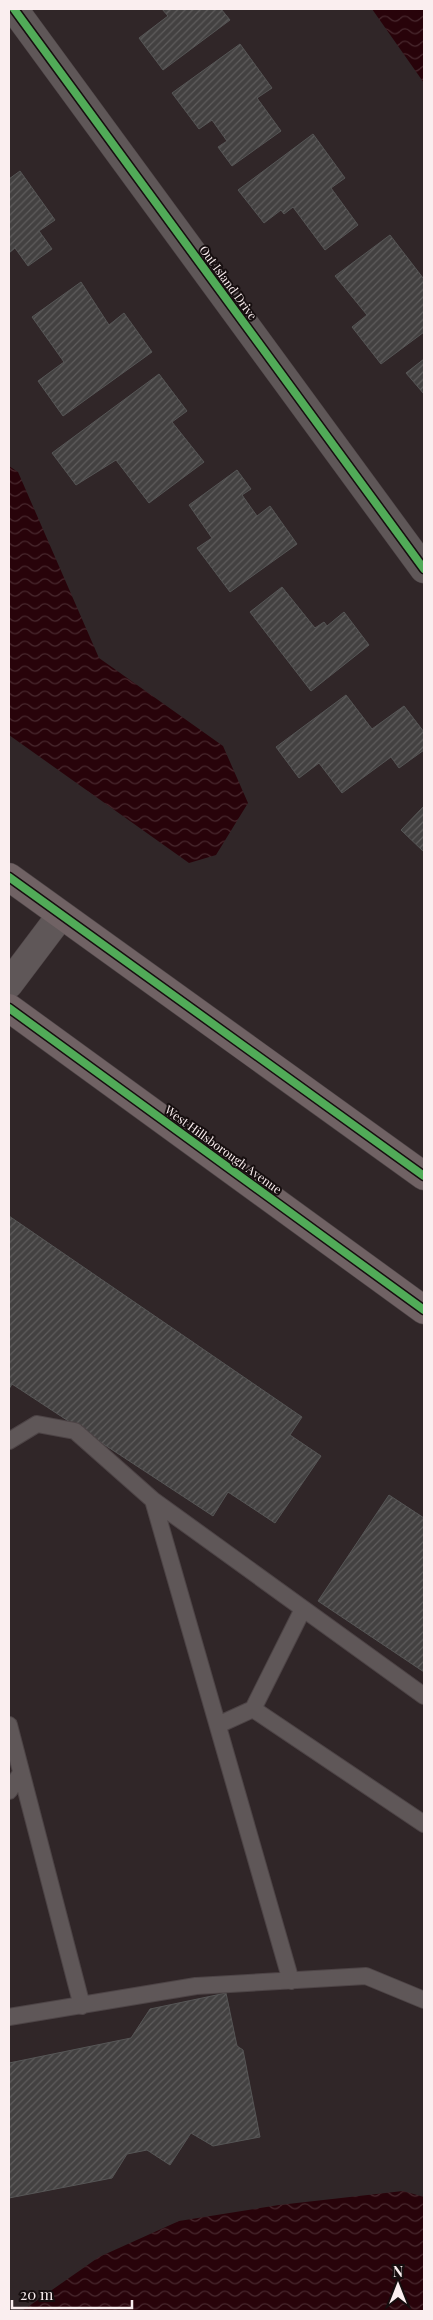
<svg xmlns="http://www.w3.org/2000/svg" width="433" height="2320" viewBox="0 0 433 2320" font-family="'Playfair Display',serif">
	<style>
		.water { fill: url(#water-waves) }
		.building { fill: url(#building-hatch); stroke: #565656 }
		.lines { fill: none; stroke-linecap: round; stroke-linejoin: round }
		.service-casing { stroke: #4d4446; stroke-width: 18 }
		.minor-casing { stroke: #4d4446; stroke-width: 29 }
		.tertiary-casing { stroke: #4d4446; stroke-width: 29 }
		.primary-casing { stroke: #4d4446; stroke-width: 29 }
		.service { stroke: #5f5758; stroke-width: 16 }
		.minor { stroke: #5f5758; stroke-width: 28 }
		.tertiary { stroke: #5f5758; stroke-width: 28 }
		.primary { stroke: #706264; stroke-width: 28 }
		.cycleway-casing { stroke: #160e0f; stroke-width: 11 }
		.cycleway { stroke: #51ab58; stroke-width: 8 }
		.labels { text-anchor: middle; stroke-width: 4; stroke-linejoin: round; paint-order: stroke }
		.street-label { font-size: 12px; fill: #faeeef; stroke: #160e0f }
	</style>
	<defs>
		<pattern id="water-waves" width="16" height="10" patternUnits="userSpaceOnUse" patternTransform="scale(1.25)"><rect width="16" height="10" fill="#28030a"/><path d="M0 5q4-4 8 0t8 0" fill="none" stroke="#48282e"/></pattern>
		<pattern id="building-hatch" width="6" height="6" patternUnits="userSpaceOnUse" patternTransform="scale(1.25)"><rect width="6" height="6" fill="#434141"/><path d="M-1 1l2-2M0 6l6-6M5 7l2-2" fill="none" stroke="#5f5d5d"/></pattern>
	</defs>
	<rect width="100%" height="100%" fill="#302628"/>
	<path class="water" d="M372 9H424V83Z
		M9 466 18 472 99 658 223 746 248 803 216 855 189 863 9 735Z
		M403 2191 424 2197V2311H22L99 2257 179 2221 279 2205Z"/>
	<path class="building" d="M162 9H221L230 20 163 70 139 38 168 16Z
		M240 44 272 88 257 98 281 131 232 166 218 147 227 141 212 120 199 129 172 93Z
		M313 134 345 178 331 188 358 225 325 250 293 207 284 214 281 210 264 223 238 190Z
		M20 171 55 220 39 231 52 249 28 266 15 248 9 253V179Z
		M390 235 423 278 424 277V332L381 364 352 327 367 315 335 276Z
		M81 282 109 325 124 313 152 352 63 416 38 381 64 362 32 317Z
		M424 359V394L406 373Z
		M159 374 187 411 172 422 204 462 149 503 116 460 76 485 52 453Z
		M237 470 251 489 242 495 257 516 270 506 297 544 230 592 197 548 212 538 189 505Z
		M282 587 315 628 324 622 327 626 344 612 369 645 311 691 250 612Z
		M346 695 372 729 404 706 424 732V750L399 768 391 757 342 793 319 763 299 778 276 747Z
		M424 806V852L401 830Z
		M9 1216 302 1417 290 1435 321 1456 275 1523 228 1492 213 1516 12 1384 9 1389Z
		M389 1495 424 1518V1672L318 1601Z
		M226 1993 237 2046 243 2050 260 2137 213 2146 191 2133 170 2165 147 2150 127 2154 112 2178 9 2198V2063L131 2038 150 2009Z"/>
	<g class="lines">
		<defs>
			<path id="service" d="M9 1441 37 1424 75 1431 153 1500 291 1981
				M153 1500 424 1696
				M253 1709 303 1609
				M9 1725 82 2006
				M218 1725 253 1709 424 1824
				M9 1791 21 1773
				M9 2017 196 1986 366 1976 424 2000"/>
			<path id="minor" d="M14 9 424 569"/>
			<path id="tertiary" d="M9 984 61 915"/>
			<path id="primary" d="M9 877 424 1176
				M9 1008 424 1310"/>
		</defs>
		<use href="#service" class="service-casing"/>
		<use href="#minor" class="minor-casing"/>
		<use href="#tertiary" class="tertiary-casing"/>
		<use href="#primary" class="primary-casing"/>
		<use href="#service" class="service"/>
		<use href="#minor" class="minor"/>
		<use href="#tertiary" class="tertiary"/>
		<use href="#primary" class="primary"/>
		<defs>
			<path id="cycleway" d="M14 9 424 569
				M9 877 424 1176
				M9 1008 424 1310"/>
		</defs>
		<use href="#cycleway" class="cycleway-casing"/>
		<use href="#cycleway" class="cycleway"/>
	</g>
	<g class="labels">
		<g class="street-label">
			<text transform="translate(228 283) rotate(54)" y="4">Out Island Drive</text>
			<text transform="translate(223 1150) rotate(36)" y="4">West Hillsborough Avenue</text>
		</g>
	</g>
	<rect width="433" height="2320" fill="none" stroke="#faeeef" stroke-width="20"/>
	<g transform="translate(398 2285)" stroke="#160e0f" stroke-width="4" paint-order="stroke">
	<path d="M0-4L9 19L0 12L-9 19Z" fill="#faeeef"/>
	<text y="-8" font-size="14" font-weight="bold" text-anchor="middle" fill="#faeeef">N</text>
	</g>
	<path d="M12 2300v8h120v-8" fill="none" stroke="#faeeef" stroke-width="2.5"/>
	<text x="20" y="2300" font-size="15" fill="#faeeef" stroke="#160e0f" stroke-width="4" paint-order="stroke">20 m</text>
</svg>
